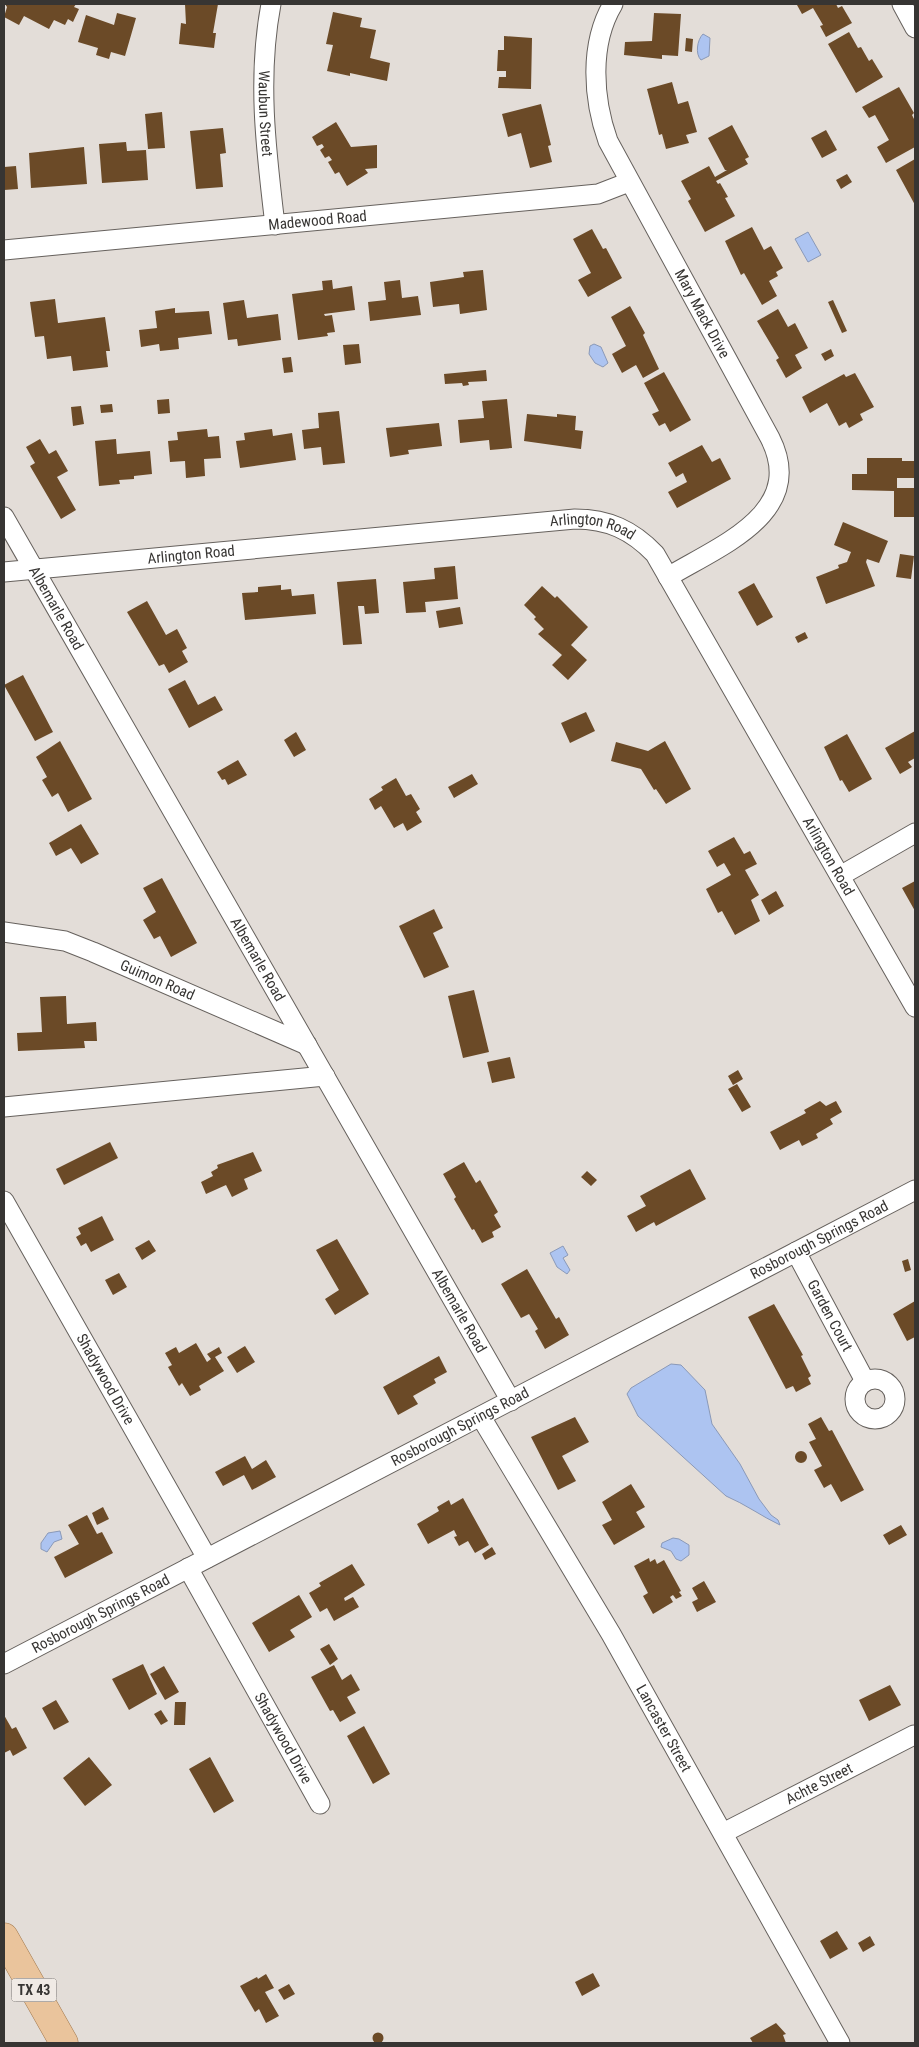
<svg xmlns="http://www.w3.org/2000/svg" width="919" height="2047" viewBox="0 0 919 2047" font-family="'Roboto Condensed',sans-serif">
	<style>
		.water { fill: #adc4f1; stroke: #8a99b8 }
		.building { fill: #6b4a27 }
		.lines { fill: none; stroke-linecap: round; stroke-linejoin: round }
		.minor-casing { stroke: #66615d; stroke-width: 21 }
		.primary-casing { stroke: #a2784c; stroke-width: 29 }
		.minor { stroke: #fff; stroke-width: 19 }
		.primary { stroke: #eac49c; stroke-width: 28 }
		.labels { text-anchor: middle; stroke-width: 5; stroke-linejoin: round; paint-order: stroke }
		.shield { fill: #f0eae5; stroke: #6e6b68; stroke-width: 1 }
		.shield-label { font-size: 14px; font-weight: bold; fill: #373533 }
		.street-label { font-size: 15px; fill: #373533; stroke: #f0eae5 }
	</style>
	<rect width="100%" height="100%" fill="#e3ddd8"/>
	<path class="water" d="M703 34 710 38 709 56 701 60C695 54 697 40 703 34Z
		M808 232 821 255 808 262 795 239Z
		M594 344 601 347 608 363 603 367 595 363 589 354 590 346Z
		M563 1246 568 1255 563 1258 570 1270 567 1274 557 1267 550 1253Z
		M671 1364 681 1365 705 1390 712 1424 740 1464 759 1499 771 1515 778 1520 780 1525C761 1516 745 1504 726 1496L638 1416 627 1394 631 1388Z
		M60 1531 62 1539 54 1542 47 1552 41 1549V1543L48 1533Z
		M673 1538 679 1539 689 1545V1555L681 1561 676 1559 671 1551 661 1547 662 1543Z"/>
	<path class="building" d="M5 4H76L74 7 79 9 73 22 68 19 65 25 54 20 49 29 24 16 19 25 4 17 7 7Z
		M185 4H218L213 33H216L214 48 179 44 181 23 186 24Z
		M799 4H836L838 8 842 6 852 23 826 37 820 26 823 25 813 8 802 14 797 5Z
		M333 12 362 18 360 27 376 30 370 58 390 63 387 81 350 73V76L327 71 333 45 326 44Z
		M117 13 136 18 125 56 111 52 109 59 96 55 98 48 78 42 86 15 114 25Z
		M654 13 681 14 678 56 662 55V59L624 55 625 42 652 41Z
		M849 32 858 48 861 47 869 61 872 59 883 77 856 93 828 44Z
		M504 36 532 38 531 89 498 88 499 77H506V71H497L498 50H504Z
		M686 38 693 39 692 52 685 51Z
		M672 82 678 104 688 101 697 132 686 135 689 143 666 149 662 134 659 135 647 89Z
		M899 87 914 113 912 115 915 121V147L886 163 877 147 889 140 875 115 869 118 862 107Z
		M541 104 551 145 548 146 552 162 530 168 521 133 508 137 502 114Z
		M162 112 165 148 148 149 145 114Z
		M336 122 351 147 377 145V168L365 169 368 173 347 186 339 172 335 174 328 162 332 160 329 156 325 158 320 150 324 147 322 144 317 146 312 137Z
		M732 125 749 157 745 159 748 164 716 181 718 184 720 183 728 197 725 198 735 216 705 232 688 201 691 199 681 181 709 166 715 177 727 170H725L708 138Z
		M223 128 226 153 220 154 223 187 196 189 190 131Z
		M826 130 837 150 822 158 811 138Z
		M126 142 127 151 146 150 148 180 102 183 99 144Z
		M84 147 87 184 31 188 29 153Z
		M915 159V205L896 170Z
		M16 166 18 189 4 190V167Z
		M847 174 852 182 841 189 836 180Z
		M752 227 764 250 771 246 783 268 776 272 778 276 769 281 777 296 762 305 744 273 741 275 725 241Z
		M592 229 603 249 606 248 622 278 588 297 578 280 591 273 573 239Z
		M483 270 487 310 460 314 459 304 433 307 430 282 464 277 463 272Z
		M332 280 333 289 352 286 355 310 324 314 325 316 332 315 335 332 327 333 328 336 298 340 292 294 323 290 322 281Z
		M400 280 402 298 418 296 421 315 370 321 368 302 386 300 384 282Z
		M55 299 58 323 105 317 110 351H106L108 367 73 371 71 356 47 359 44 336 35 337 30 302Z
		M244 300 247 318 278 314 281 340 238 346 237 339 228 340 223 303Z
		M833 300 847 331 842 333 828 302Z
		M630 306 645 333 643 335 659 369 643 378 636 365 622 373 612 354 626 346 611 317Z
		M175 308V313L209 311 212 334 178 338 179 349 160 351 159 344 141 347 139 330 157 328 155 311Z
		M778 309 788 327 795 323 808 348 795 355 802 368 786 378 776 360 779 358 757 321Z
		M359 344 361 363 345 365 343 345Z
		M831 349 834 356 825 361 821 354Z
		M291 357 293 372 284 373 282 358Z
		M486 370 487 381 468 382 469 385 463 386 462 383 445 384 444 374Z
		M664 372 691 420 670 432 665 423 659 426 652 414 659 411 644 383Z
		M855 373 874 407 860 414 863 420 849 428 846 422 839 426 827 403 810 413 802 397 844 374 846 377Z
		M169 399 170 413 158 414 157 400Z
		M507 399 512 448 490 450 489 440 460 443 458 420 484 418 482 401Z
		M112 404 113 412 101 413 100 405Z
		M81 406 84 424 73 426 71 407Z
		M339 411 345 463 323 465 321 447 304 449 302 430 319 428 318 413Z
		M527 414 557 417V414L576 416 575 430 583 431 581 449 524 441Z
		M439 423 442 446 408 450 409 454 390 457 386 428Z
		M207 429 208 437 219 436 221 458 204 459 205 476 186 478 185 461 170 462 168 441 178 440 177 432Z
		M272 429 273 436 292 433 296 460 240 468 236 441 245 440 244 433Z
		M40 439 49 454 56 450 68 471 57 477 76 510 61 519 30 466 35 463 26 447Z
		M116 439 117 454 150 451 152 474 134 476V479L119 480 120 484 99 486 95 441Z
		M702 445 712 462 720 458 731 479 677 508 668 492 687 482 683 473 676 477 668 463Z
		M867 458H902V461H915V478H897V488H915V517H894V491L852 490V474H867Z
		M843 522 888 541 879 563 867 559 866 562 875 586 826 604 816 577 839 568 838 565 847 562 851 552 834 545Z
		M900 554 914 556 911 579 896 577Z
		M455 566 458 599 425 602 426 612 406 613 403 582 435 579 434 568Z
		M376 579 379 613 365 614 364 606H358L362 644 343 645 337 582Z
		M754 583 773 617 757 626 738 592Z
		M281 585V590L291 589 292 596 314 594 316 614 245 620 242 593 258 592V587Z
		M542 586 555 598 557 596 588 627 571 645 587 660 568 680 552 665 562 655 538 634 544 629 534 619 536 617 524 605Z
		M147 601 166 635 177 629 187 648 182 651 188 662 169 673 164 664 159 666 127 612Z
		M460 607 463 624 439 628 436 611Z
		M805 632 808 638 798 643 795 637Z
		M23 675 53 732 35 741 4 685Z
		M185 680 198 705 215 696 223 710 189 728 168 689Z
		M586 712 595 731 570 743 561 723Z
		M915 731V758L908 762 912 767 900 774 885 748Z
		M296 732 306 750 294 757 284 740Z
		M847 734 872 779 849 792 842 780 840 781 824 747Z
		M60 741 92 799 68 812 58 793 52 797 42 780 47 777 36 757Z
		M665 741 691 789 666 804 656 789 654 790 641 769 611 761 616 742 648 751Z
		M238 760 247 775 228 785 225 779 222 780 217 772Z
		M472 774 478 784 454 798 448 787Z
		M396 778 406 796 411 794 420 809 416 812 422 822 407 831 403 823 394 828 381 806 375 810 369 799 383 790 381 787Z
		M81 824 99 854 81 864 71 848 56 856 49 843Z
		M734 837 744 854 750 851 757 864 745 870 759 895 751 900 760 921 735 935 722 911 718 913 706 889 731 875 724 863 717 867 708 851Z
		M162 878 197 943 171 957 160 936 154 939 143 920 156 912 143 888Z
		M915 881V911L902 888Z
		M776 891 784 906 769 915 761 900Z
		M434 909 443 928 433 933 449 967 424 978 399 926Z
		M474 990 489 1052 463 1058 448 996Z
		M66 996 67 1024 96 1022 97 1041H84L85 1048 18 1051 17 1033 42 1032 40 997Z
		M510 1057 515 1078 492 1083 487 1062Z
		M738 1070 743 1079 733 1085 728 1076Z
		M737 1084 751 1107 742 1112 728 1089Z
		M820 1101 826 1106 836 1101 842 1112 830 1119 833 1124 816 1134 818 1138 802 1146 799 1140 780 1150 770 1132 806 1113 804 1110Z
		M110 1142 118 1158 64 1185 56 1169Z
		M253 1152 262 1171 244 1179 248 1189 232 1197 226 1185 206 1194 201 1182 213 1176 211 1172 218 1168 217 1165Z
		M464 1162 476 1183 480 1180 498 1212 494 1215 501 1227 492 1232 494 1237 482 1243 474 1229 472 1230 454 1199 456 1197 443 1174Z
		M690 1169 706 1199 656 1226 654 1222 636 1232 627 1216 646 1206 640 1196Z
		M587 1171 597 1180 591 1186 581 1177Z
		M102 1216 114 1240 91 1252 86 1243 81 1246 76 1237 81 1234 78 1228Z
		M337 1239 369 1294 335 1315 325 1299 339 1290 316 1250Z
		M149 1240 156 1251 142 1260 135 1248Z
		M908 1259 911 1270 905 1272 902 1261Z
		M527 1269 556 1319 559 1317 569 1335 545 1349 535 1331 538 1329 529 1314 521 1318 501 1284Z
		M119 1273 127 1287 113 1295 105 1280Z
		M915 1301V1337L907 1341 893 1314Z
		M774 1304 803 1355 801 1356 811 1376 808 1378 811 1384 796 1392 793 1386 786 1389 748 1317Z
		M196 1343 207 1362 211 1359 207 1354 219 1347 222 1353 215 1357 224 1371 199 1386 201 1390 190 1396 182 1383 179 1386 168 1367 172 1365 165 1353 176 1347 179 1353Z
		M245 1346 255 1362 237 1373 227 1357Z
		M439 1356 447 1372 434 1379 436 1383 413 1396 418 1404 398 1415 383 1387Z
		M575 1417 589 1442 562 1456 576 1481 558 1490 531 1437Z
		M821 1417 829 1431 832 1430 864 1490 841 1502 831 1484 824 1488 814 1470 822 1466 809 1442 816 1439 808 1424Z
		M795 1457a6 6 0 1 1 12 0a6 6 0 1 1-12 0Z
		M245 1456 252 1469 266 1460 276 1477 252 1490 244 1475 223 1486 215 1472Z
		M631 1484 645 1507 636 1512 645 1527 614 1545 602 1525 612 1520 602 1502Z
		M463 1498 489 1545 475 1553 468 1541 459 1546 454 1537 457 1536 454 1530 428 1544 417 1524 439 1511 437 1507 449 1500 451 1505Z
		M103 1507 109 1519 97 1525 92 1513Z
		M87 1515 97 1534 102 1532 113 1553 65 1578 54 1557 79 1544 68 1525Z
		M901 1525 907 1535 889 1545 883 1535Z
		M492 1547 496 1554 485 1560 482 1554Z
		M649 1558 650 1562 655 1559 657 1564 664 1560 681 1591 679 1592 682 1596 676 1599 673 1595 670 1597 673 1602 653 1614 643 1596 648 1593 634 1566Z
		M352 1564 365 1585 344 1598 345 1601 353 1597 359 1607 334 1621 327 1608 320 1612 309 1593 321 1586 319 1583Z
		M704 1581 716 1602 697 1612 692 1602 698 1599 692 1588Z
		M299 1595 312 1617 290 1630 295 1637 269 1652 252 1623Z
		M329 1644 338 1659 330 1665 320 1649Z
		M143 1664 157 1694 129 1710 112 1679Z
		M334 1665 342 1680 351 1674 360 1690 347 1697 356 1713 340 1722 333 1710 330 1711 311 1677Z
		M164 1666 179 1692 165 1700 150 1674Z
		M890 1685 901 1705 869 1721 859 1700Z
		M56 1700 69 1722 54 1730 42 1708Z
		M175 1702H186L185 1725H174Z
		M161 1710 168 1721 161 1725 154 1714Z
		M4 1715 12 1729 16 1727 27 1748 13 1756 10 1750 4 1753Z
		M364 1726 390 1774 373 1784 347 1736Z
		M89 1757 112 1785 85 1806 63 1778Z
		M210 1757 234 1801 214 1813 189 1769Z
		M837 1931 848 1949 830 1959 820 1941Z
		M870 1936 875 1945 863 1952 858 1943Z
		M593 1973 600 1986 582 1996 575 1982Z
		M266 1974 274 1988 265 1992 279 2016 266 2023 259 2009 255 2012 240 1986 257 1977 258 1979Z
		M289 1984 295 1994 284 2000 278 1990Z
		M776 2023 786 2034 783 2035 786 2043H753L750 2038Z
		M372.5 2038a5.5 5.5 0 1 1 11 0a5.5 5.5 0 1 1-11 0Z"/>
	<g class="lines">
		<defs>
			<g id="minor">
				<path id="s1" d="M271 4C257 78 266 150 275 225"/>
				<path id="s2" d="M613 4C589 44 593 99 608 141L770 438C808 513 719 546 668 577"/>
				<path d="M902 4 915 28"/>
				<path id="s3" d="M4 250 598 194 629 182"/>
				<path id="s4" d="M4 517 511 1401"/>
				<path id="s5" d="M4 572 575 519C608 519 632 530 655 554L915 1007"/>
				<path d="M840 876 915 833"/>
				<path id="s6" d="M4 932 65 941 93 952 307 1045"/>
				<path d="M4 1107 325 1076"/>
				<path id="s7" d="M4 1201 207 1558"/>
				<path id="s8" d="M796 1252 865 1381"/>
				<circle cx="875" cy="1399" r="20"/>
				<path id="s9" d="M481 1417 611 1634 840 2043"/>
				<path id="s10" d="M188 1568 320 1804"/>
				<path id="s11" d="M4 1664 915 1190"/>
				<path id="s12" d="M723 1833 914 1735"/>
			</g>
			<path id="primary" d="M4 1937 64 2043"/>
		</defs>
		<use href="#minor" class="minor-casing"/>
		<use href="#primary" class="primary-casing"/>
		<use href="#minor" class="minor"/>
		<use href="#primary" class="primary"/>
	</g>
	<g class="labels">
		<rect class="shield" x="11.5" y="1978.5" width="45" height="23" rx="4"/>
		<g class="shield-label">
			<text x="34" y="1995">TX 43</text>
		</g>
		<g class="street-label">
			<text dy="5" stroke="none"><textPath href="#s1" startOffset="110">Waubun Street</textPath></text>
			<text dy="5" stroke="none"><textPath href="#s3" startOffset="315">Madewood Road</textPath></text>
			<text dy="5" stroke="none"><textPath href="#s2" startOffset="338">Mary Mack Drive</textPath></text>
			<text dy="5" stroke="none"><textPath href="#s5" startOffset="592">Arlington Road</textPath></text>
			<text dy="5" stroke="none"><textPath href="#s5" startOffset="188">Arlington Road</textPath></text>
			<text dy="5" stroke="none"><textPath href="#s4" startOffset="105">Albemarle Road</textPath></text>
			<text dy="5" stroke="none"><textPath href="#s5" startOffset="1012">Arlington Road</textPath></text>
			<text dy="5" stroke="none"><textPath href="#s4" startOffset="510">Albemarle Road</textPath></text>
			<text dy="5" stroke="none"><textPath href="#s6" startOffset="162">Guimon Road</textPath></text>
			<text dy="5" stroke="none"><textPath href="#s11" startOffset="919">Rosborough Springs Road</textPath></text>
			<text dy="5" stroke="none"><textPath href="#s4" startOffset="915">Albemarle Road</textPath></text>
			<text dy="5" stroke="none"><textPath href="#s8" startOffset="72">Garden Court</textPath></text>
			<text dy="5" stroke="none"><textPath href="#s7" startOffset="205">Shadywood Drive</textPath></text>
			<text dy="5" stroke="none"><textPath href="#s11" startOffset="514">Rosborough Springs Road</textPath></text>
			<text dy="5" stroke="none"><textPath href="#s11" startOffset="109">Rosborough Springs Road</textPath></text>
			<text dy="5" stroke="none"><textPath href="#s9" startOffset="361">Lancaster Street</textPath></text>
			<text dy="5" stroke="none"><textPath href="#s10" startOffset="195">Shadywood Drive</textPath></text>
			<text dy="5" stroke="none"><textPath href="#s12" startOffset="108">Achte Street</textPath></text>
		</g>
	</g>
	<rect width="919" height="2047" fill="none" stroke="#373533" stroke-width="10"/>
</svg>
